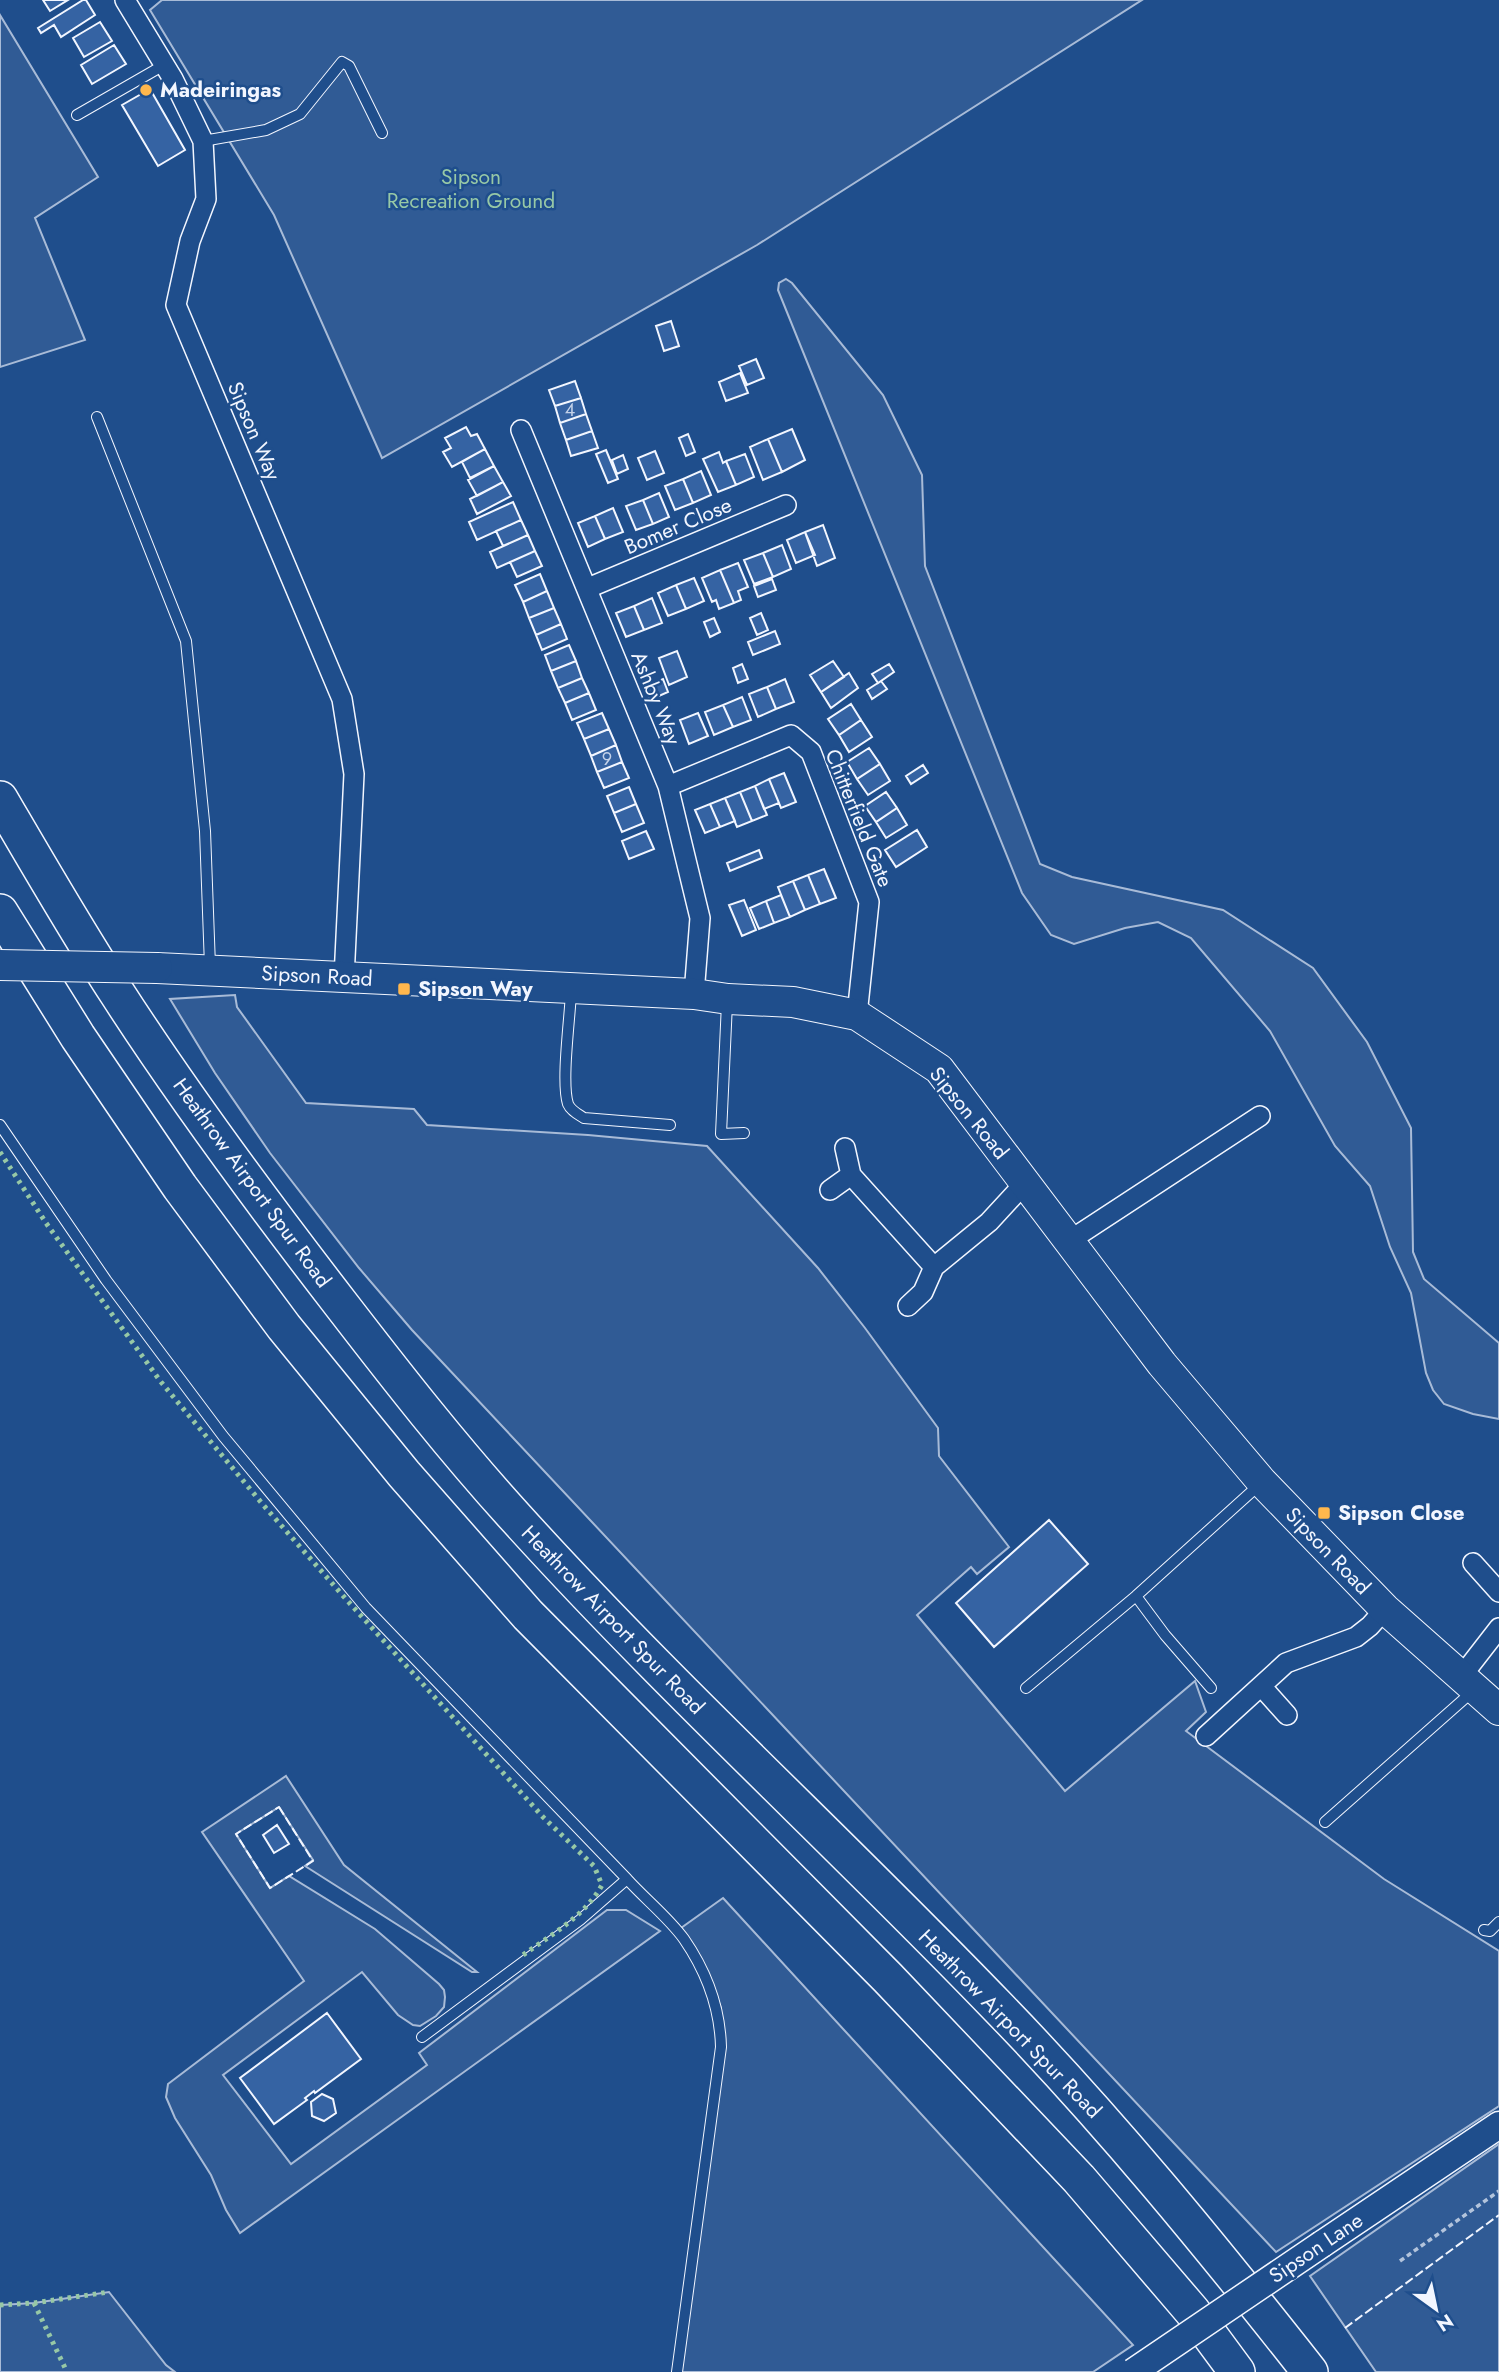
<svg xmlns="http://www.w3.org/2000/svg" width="1499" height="2372" viewBox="0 0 1499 2372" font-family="Jost,sans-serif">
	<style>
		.built { fill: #305b95; stroke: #a8bbd7; stroke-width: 2 }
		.building { fill: #3563a3; stroke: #f2f6ff; stroke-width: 2 }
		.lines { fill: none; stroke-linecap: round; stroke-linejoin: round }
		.lane-casing { stroke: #f2f6ff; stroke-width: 12 }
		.street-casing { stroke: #f2f6ff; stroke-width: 22 }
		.secondary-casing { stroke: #f2f6ff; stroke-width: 29 }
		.primary-casing { stroke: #f2f6ff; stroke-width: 32 }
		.highway-casing { stroke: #f2f6ff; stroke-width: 38 }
		.path { stroke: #b3c4dc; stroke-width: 3.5; stroke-dasharray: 5 3.5; stroke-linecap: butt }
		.lane { stroke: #1f4e8c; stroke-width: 10 }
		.street { stroke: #1f4e8c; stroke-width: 19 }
		.secondary { stroke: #1f4e8c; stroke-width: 26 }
		.primary { stroke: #1f4e8c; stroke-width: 30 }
		.highway { stroke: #1f4e8c; stroke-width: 35 }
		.secondary-bridge-casing { stroke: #f2f6ff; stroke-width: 29; stroke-linecap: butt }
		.primary-bridge-casing { stroke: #f2f6ff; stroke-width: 32; stroke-linecap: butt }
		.secondary-bridge { stroke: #1f4e8c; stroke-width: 26 }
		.primary-bridge { stroke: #1f4e8c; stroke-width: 30 }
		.hedge { stroke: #97c8a6; stroke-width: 5; stroke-dasharray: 3.5 5; stroke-linecap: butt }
		.fence { stroke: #f2f6ff; stroke-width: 2; stroke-dasharray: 9 3.5; stroke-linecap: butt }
		.poi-dot { fill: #ffb74d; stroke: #1f4e8c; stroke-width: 2.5 }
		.labels { text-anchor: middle; stroke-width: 5; stroke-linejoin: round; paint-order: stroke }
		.number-label { font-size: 18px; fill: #c3d1e8 }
		.poi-label { font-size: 21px; font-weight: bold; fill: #f2f6ff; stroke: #1f4e8c; text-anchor: start }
		.park-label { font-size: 21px; fill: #97c8a6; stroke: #1f4e8c }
		.street-label { font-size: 21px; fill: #f2f6ff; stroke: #1f4e8c }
	</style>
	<rect width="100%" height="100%" fill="#1f4e8c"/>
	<path class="built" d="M162 0H1142L757 245 382 458 274 215 150 10Z
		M0 15 98 177 35 218 85 340 0 367Z
		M786 279 792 283 883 395 922 475 925 566 1040 864 1072 877 1223 910 1313 968 1367 1042 1411 1128 1413 1252 1424 1279 1499 1343V1419L1473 1414 1444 1404 1433 1390 1426 1373 1411 1293 1390 1247 1370 1186 1335 1146 1270 1031 1191 938 1158 922 1125 928 1074 944 1051 935 1022 893 778 290 779 283Z
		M235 995 237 1007 306 1103 414 1109 427 1125 588 1135 707 1146 818 1268 865 1328 938 1428 939 1456 1009 1547 977 1574 971 1567 917 1615 1065 1791 1195 1681 1206 1712 1186 1731 1384 1879 1499 1951V2106L1276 2252 412 1330 359 1268 270 1153 215 1073 170 999Z
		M286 1776 344 1865 477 1972H472L305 1866 313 1860 279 1807 236 1834 270 1888 289 1876 375 1929 439 1984 444 1990 445 1997 444 2007 436 2016 420 2026 413 2025 398 2015 362 1972 223 2075 291 2164 427 2065 419 2053 607 1910H626L660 1931 240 2233 226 2210 211 2175 175 2118 166 2097 168 2084 304 1981 202 1832Z
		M723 1898 1133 2345 1093 2372H681L710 2152 721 2008 710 1978 681 1928Z
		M1499 2144V2372H1376L1310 2276Z
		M109 2292 166 2365 175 2372H0V2305L34 2303Z"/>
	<path class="building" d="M43 0H68L50 11Z
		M83 0H86L95 15 61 37 54 25 41 33 38 28Z
		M100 22 112 41 84 57 73 38Z
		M114 45 126 64 92 84 81 65Z
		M150 89 185 150 158 166 122 105Z
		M671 321 679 346 664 351 656 326Z
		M756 359 764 378 747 385 739 366Z
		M740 373 748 393 726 401 719 382Z
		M575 381 581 398 555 406 549 390Z
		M581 398 586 414 560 423 555 406Z
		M586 414 592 431 566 440 560 423Z
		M466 427 471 436 477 434 485 449 452 467 443 452 451 448 445 438Z
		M792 429 805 460 782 472 768 439Z
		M592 431 598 448 571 456 566 440Z
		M688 434 695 452 686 456 679 438Z
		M768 439 782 472 763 480 750 447Z
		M485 449 494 466 470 478 462 462Z
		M606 450 618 479 608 483 596 454Z
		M655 451 664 473 647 480 638 458Z
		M719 452 723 463 726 461 736 485 718 492 703 459Z
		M745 454 754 477 736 485 726 461Z
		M623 455 628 469 617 474 612 460Z
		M494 466 503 482 477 496 468 480Z
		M701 471 711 495 693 503 683 479Z
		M683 479 693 503 675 510 665 486Z
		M503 482 511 496 477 514 470 499Z
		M659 493 669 517 653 524 643 500Z
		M643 500 653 524 636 530 626 506Z
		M513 502 521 520 477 540 469 522Z
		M613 508 623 532 605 539 595 516Z
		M595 516 605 539 588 547 578 523Z
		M521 520 528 535 503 546 496 531Z
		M823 525 835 558 817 566 805 532Z
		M805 532 815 555 796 563 787 540Z
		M528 535 535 551 497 568 490 552Z
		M782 545 791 569 773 577 763 553Z
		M535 551 542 566 517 577 510 562Z
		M763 553 773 577 754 584 744 560Z
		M738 563 748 587 738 591 741 600 734 603 720 570Z
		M720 570 734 603 719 609 716 600 712 602 702 578Z
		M540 574 547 591 523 602 515 585Z
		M694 578 704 601 686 609 676 585Z
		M772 579 776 590 758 597 754 586Z
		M676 585 686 609 668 616 658 593Z
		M547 591 554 608 529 618 523 602Z
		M652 598 662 623 644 630 634 606Z
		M634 606 644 630 626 637 616 613Z
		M554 608 561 624 536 635 529 618Z
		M761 613 768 630 757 635 750 618Z
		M714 618 720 632 710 637 704 622Z
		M561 624 567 639 542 650 536 635Z
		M775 631 780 644 753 655 748 642Z
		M569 645 576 661 551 671 545 655Z
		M677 651 687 677 669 685 659 658Z
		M576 661 582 678 558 688 551 671Z
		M833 661 844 677 821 692 810 675Z
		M742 664 748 679 738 683 733 668Z
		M889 664 894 672 878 683 872 674Z
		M849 673 858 688 831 708 821 692Z
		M582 678 589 693 565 703 558 688Z
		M663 679 668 692 650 700 645 687Z
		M785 679 794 702 776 709 767 687Z
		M881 681 887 689 872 699 867 690Z
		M767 687 776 709 758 717 749 694Z
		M589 693 596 710 572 720 565 703Z
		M742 697 751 720 733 727 723 705Z
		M851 704 861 720 839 735 828 719Z
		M723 705 733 727 714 735 705 712Z
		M602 713 609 729 584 739 577 723Z
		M698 713 708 736 689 744 680 720Z
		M861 720 872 737 849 752 839 735Z
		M609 729 616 745 591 756 584 739Z
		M616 745 622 762 597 772 591 756Z
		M869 748 880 764 857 779 847 762Z
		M622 762 629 778 604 788 597 772Z
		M880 764 890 781 868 795 857 779Z
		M923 765 928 773 911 784 906 776Z
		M784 773 796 802 781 808 769 779Z
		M769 779 779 803 764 809 755 786Z
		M755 786 767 815 752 821 740 792Z
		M629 787 636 804 614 813 607 796Z
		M740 792 752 821 737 827 725 798Z
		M886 792 897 808 876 822 865 806Z
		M725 798 735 821 720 827 710 804Z
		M636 804 644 823 622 832 614 813Z
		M710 804 720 827 705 833 695 810Z
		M897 808 907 825 886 838 876 822Z
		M917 830 927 847 896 867 885 850Z
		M646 831 654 849 629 859 622 841Z
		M759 850 762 858 730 871 727 863Z
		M824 869 836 898 820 904 808 875Z
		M808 875 820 904 805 910 793 881Z
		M793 881 805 910 790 917 778 887Z
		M781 895 790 917 774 923 766 901Z
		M744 900 756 930 742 936 729 905Z
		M766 901 774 923 759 929 750 908Z
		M1049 1520 1088 1564 994 1647 956 1603Z
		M277 1825 289 1844 274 1853 263 1835Z
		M327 2013 361 2059 315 2093 314 2091 305 2098 307 2100 274 2124 240 2078Z
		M322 2094 333 2099 336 2113 324 2121 312 2116 311 2102Z"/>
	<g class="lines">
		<defs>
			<path id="lane" d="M77 115 164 65
				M203 141 266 130 300 114 342 62 349 66 382 133
				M97 417 186 641 205 831 210 966
				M571 992C570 1018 561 1082 568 1104 571 1111 578 1114 584 1118L670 1125
				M727 1003 721 1134 744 1133
				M0 1125 106 1280 223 1436 366 1608 627 1879
				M1136 1596 1165 1635 1211 1688
				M1026 1688 1136 1596 1259 1485
				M1325 1822 1472 1692
				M1484 1930 1490 1931 1499 1922
				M422 2037 580 1920 627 1879C645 1899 669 1918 684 1939 706 1971 720 2008 721 2047L677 2372"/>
			<path id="street" d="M125 0 173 79 203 141 206 199 190 241 176 305 342 699 354 774 344 978
				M521 430 668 786 700 918 694 994
				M588 588 786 505
				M668 786 791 735 811 752 869 902 857 1015
				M845 1148 851 1175 934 1267
				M830 1190 851 1175
				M1069 1241 1260 1116
				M908 1306 923 1292 934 1267 989 1222 1025 1183
				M1473 1563 1499 1592
				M1461 1677 1499 1628
				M1261 1686 1287 1715
				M1206 1736 1286 1663 1356 1637 1370 1626 1385 1609"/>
			<path id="secondary" d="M1322 2244 1499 2125"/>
			<path id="primary" d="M157 968 694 994 728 999 793 1002 857 1015 939 1069 1162 1364 1262 1482 1385 1609 1499 1710"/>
			<path id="highway" d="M0 799C38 864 76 930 117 993 186 1100 262 1202 340 1303 397 1377 454 1450 517 1519 669 1687 837 1840 995 2004 1108 2120 1210 2245 1310 2372
				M0 912 78 1037 180 1187 284 1327 404 1474 528 1615 888 1978 1079 2179 1192 2311 1237 2372"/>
		</defs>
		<use href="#lane" class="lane-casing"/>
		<use href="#street" class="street-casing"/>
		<use href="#secondary" class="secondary-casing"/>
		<use href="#primary" class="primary-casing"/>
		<use href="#highway" class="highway-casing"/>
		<path class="path" d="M1400 2261 1499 2191"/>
		<use href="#lane" class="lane"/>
		<use href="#street" class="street"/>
		<use href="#secondary" class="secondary"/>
		<use href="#primary" class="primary"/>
		<use href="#highway" class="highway"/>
		<defs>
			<path id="secondary-bridge" d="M1133 2372 1322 2244"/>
			<path id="primary-bridge" d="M0 965 157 968"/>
		</defs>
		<use href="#secondary-bridge" class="secondary-bridge-casing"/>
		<use href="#primary-bridge" class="primary-bridge-casing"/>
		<use href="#secondary-bridge" class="secondary-bridge"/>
		<use href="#primary-bridge" class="primary-bridge"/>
		<path class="hedge" d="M0 1152 46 1223 161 1382 265 1507 345 1598 543 1817 594 1866 602 1885C585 1916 551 1935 523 1955
			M34 2303 67 2372
			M0 2305 34 2303 109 2292"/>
		<path class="fence" d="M279 1807 313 1861 270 1888 236 1834Z
			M1345 2328 1499 2215"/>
	</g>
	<g class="poi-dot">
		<circle cx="146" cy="90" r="7"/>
		<rect x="397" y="982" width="14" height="14" rx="3.5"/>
		<rect x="1317" y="1506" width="14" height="14" rx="3.5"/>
	</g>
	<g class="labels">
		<g class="number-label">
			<text x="570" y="416">4</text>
			<text x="607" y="765">9</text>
		</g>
		<g class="poi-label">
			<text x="160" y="97">Madeiringas</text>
			<text x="418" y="996">Sipson Way</text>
			<text x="1338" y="1520">Sipson Close</text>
		</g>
		<g class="park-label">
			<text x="471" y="184">Sipson<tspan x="471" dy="24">Recreation Ground</tspan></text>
		</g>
		<g class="street-label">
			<text transform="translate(254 431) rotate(67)" y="7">Sipson Way</text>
			<text transform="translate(678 526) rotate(-23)" y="7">Bomer Close</text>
			<text transform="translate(656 698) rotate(68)" y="7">Ashby Way</text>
			<text transform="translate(859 818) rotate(68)" y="7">Chitterfield Gate</text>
			<text transform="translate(317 976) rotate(3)" y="7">Sipson Road</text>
			<text transform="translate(969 1113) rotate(51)" y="7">Sipson Road</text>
			<text transform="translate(252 1183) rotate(54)" y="7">Heathrow Airport Spur Road</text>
			<text transform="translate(1328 1551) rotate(46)" y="7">Sipson Road</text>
			<text transform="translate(613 1620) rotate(46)" y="7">Heathrow Airport Spur Road</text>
			<text transform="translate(1010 2024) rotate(46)" y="7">Heathrow Airport Spur Road</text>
			<text transform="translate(1316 2248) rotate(-34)" y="7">Sipson Lane</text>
		</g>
	</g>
	<g transform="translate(1436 2309) rotate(147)" stroke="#1f4e8c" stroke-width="5" paint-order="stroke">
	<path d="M0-5L12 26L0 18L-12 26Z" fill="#f2f6ff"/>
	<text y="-10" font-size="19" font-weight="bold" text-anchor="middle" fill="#f2f6ff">N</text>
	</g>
</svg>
